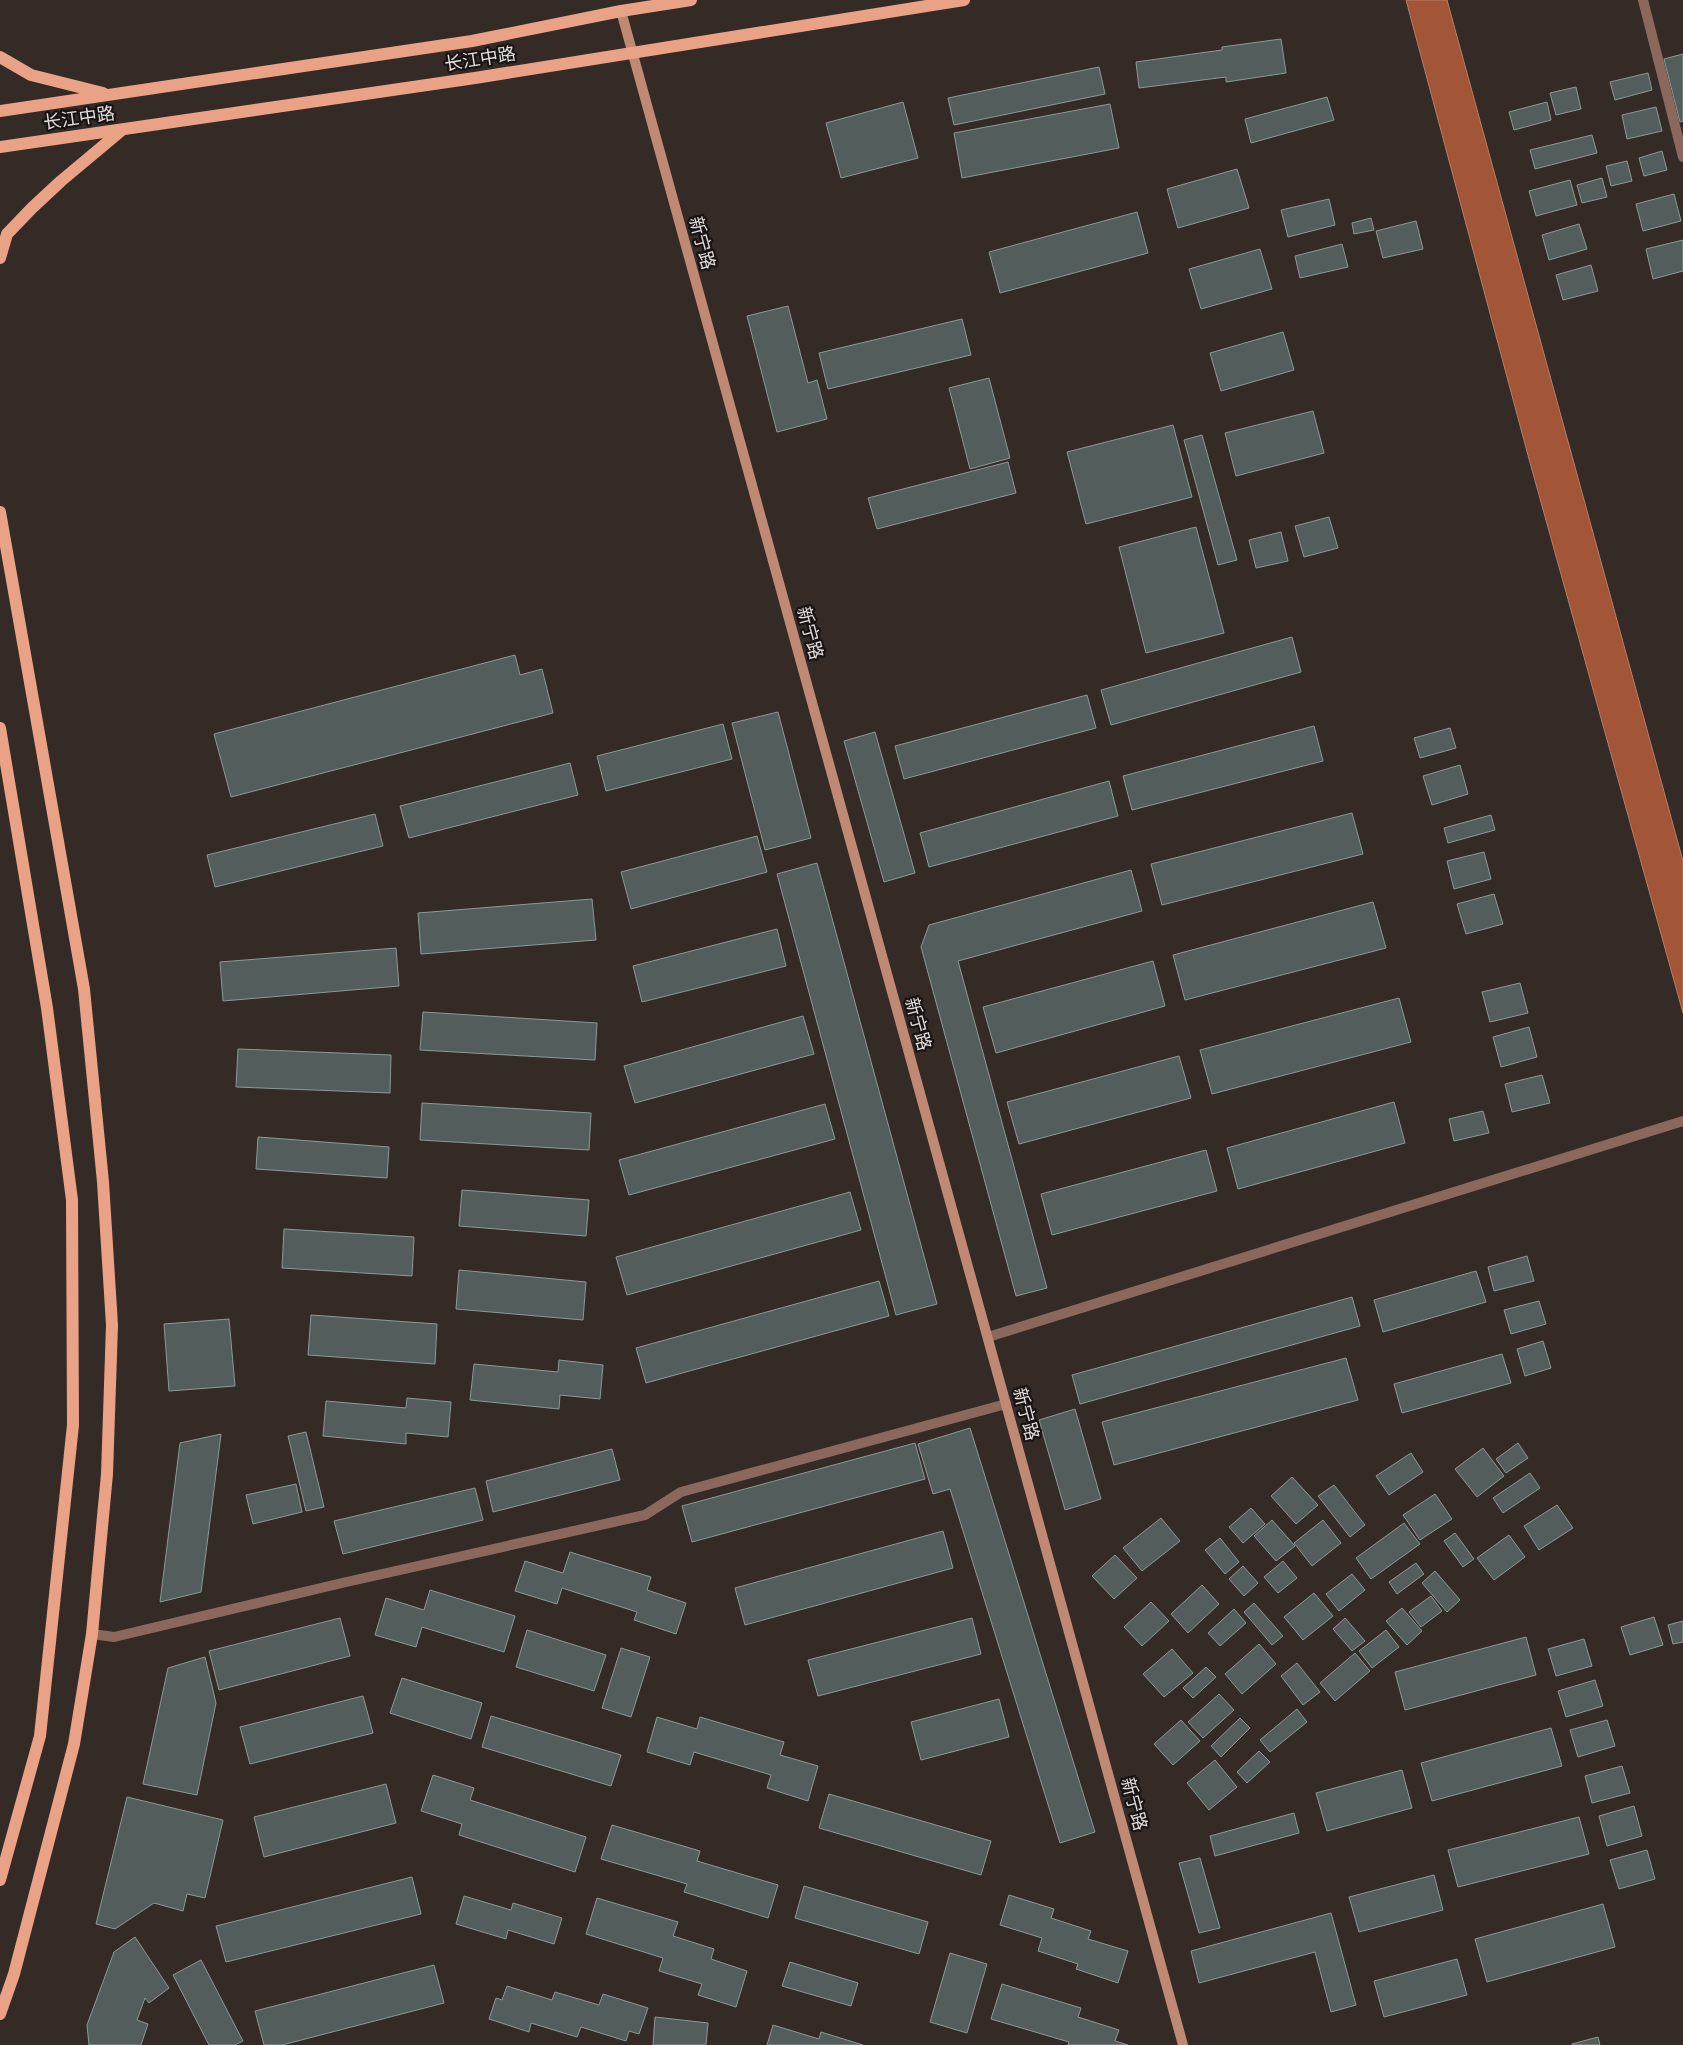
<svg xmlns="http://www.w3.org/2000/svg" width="1683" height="2045" viewBox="0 0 1683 2045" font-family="'Libre Baskerville','Noto Sans SC',serif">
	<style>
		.water { fill: #a25637; stroke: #b67e68 }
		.building { fill: #525d5c; stroke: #8d9997 }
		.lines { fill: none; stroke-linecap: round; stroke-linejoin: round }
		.street { stroke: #8b685b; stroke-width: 10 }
		.secondary { stroke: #c08973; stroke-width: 10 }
		.primary { stroke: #e9a286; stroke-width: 12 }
		.labels { text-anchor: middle; stroke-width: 4.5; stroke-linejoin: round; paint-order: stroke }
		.street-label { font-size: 18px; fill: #e3dddb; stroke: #181413 }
	</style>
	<rect width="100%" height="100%" fill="#342b27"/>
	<path class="water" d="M1406 0H1447L1683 861V1013L1529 459Z"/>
	<path class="building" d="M1281 39 1286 73 1226 82V77L1139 88 1136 62 1222 50V47Z
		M1683 54V121L1680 122 1664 59Z
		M1099 67 1105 94 954 125 948 98Z
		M1648 73 1652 90 1615 100 1610 82Z
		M1576 87 1581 109 1556 115 1550 93Z
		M1327 97 1334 120 1251 143 1245 119Z
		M903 102 918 158 841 178 826 123Z
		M1547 102 1551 120 1514 130 1509 112Z
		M1110 104 1119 148 962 178 954 133Z
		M1656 107 1662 131 1627 139 1622 115Z
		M1592 135 1597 153 1535 169 1530 150Z
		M1662 151 1667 170 1644 176 1639 158Z
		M1627 161 1632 181 1611 186 1606 166Z
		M1237 169 1249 208 1178 228 1167 189Z
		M1602 178 1607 197 1582 203 1577 185Z
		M1570 180 1577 205 1536 216 1529 191Z
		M1674 194 1681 221 1643 231 1636 204Z
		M1329 199 1335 225 1288 237 1281 210Z
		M1137 212 1148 253 1000 293 989 252Z
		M1371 218 1374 230 1354 234 1352 223Z
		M1416 221 1423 249 1383 258 1376 231Z
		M1579 224 1587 249 1549 260 1542 235Z
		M1683 240V271L1653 279 1646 249Z
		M1342 244 1348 267 1300 278 1295 256Z
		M1260 249 1272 289 1201 309 1189 269Z
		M1591 265 1598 291 1563 300 1556 275Z
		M788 306 808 383 817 380 827 419 777 432 747 316Z
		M962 319 971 355 828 389 819 353Z
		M1283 332 1294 370 1221 391 1210 353Z
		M989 378 1010 458 970 469 949 388Z
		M1313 411 1324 453 1236 476 1225 433Z
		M1173 425 1192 497 1086 524 1067 452Z
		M1202 435 1237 560 1218 565 1184 440Z
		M1008 462 1016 493 877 529 868 498Z
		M1329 517 1338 548 1304 557 1295 526Z
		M1196 527 1224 633 1146 653 1119 547Z
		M1281 532 1288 561 1256 568 1249 540Z
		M1292 637 1301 672 1111 725 1101 690Z
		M515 655 520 675 542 669 553 713 231 797 214 734Z
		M1087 695 1096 728 904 779 895 746Z
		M778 712 811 838 765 850 732 723Z
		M723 724 732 759 606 791 597 756Z
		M1314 726 1323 761 1132 810 1123 776Z
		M1450 728 1456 748 1420 758 1414 738Z
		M875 732 915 873 884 882 844 741Z
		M570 763 578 795 409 838 400 806Z
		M1460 765 1468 794 1432 805 1423 776Z
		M1109 781 1118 816 929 867 920 833Z
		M1352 813 1363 854 1162 905 1151 864Z
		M375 814 383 846 215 887 207 855Z
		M1491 815 1495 830 1448 843 1444 828Z
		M757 836 767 872 631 909 621 872Z
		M1484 852 1491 879 1454 889 1447 861Z
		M817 863 937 1304 896 1315 777 874Z
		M1131 870 1142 911 958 961 1047 1288 1016 1296 921 947 929 925Z
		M1494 894 1503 924 1466 934 1457 904Z
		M592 899 596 940 421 954 418 913Z
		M1373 902 1386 948 1185 1000 1173 955Z
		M777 929 786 966 642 1002 633 966Z
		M396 948 399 986 223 1001 220 962Z
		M1153 961 1165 1006 996 1053 983 1007Z
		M1520 983 1528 1013 1490 1022 1482 992Z
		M1399 998 1411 1042 1212 1094 1200 1050Z
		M423 1012 597 1023 595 1060 420 1050Z
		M803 1016 814 1054 635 1103 624 1066Z
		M1529 1027 1537 1057 1501 1067 1493 1037Z
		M238 1049 391 1055 390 1093 236 1087Z
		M1179 1056 1191 1098 1019 1144 1007 1102Z
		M1542 1075 1550 1103 1512 1112 1505 1084Z
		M1394 1102 1405 1143 1238 1189 1227 1148Z
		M422 1103 591 1113 589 1150 420 1140Z
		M825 1104 835 1139 629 1195 619 1160Z
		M1483 1111 1489 1133 1454 1141 1449 1119Z
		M258 1137 389 1147 387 1178 256 1169Z
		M1206 1150 1217 1191 1052 1235 1041 1194Z
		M462 1190 589 1200 586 1236 459 1226Z
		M850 1192 861 1230 627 1295 616 1257Z
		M284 1229 414 1237 412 1276 282 1268Z
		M1527 1256 1534 1281 1494 1291 1488 1267Z
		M459 1270 586 1282 583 1320 456 1309Z
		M1476 1271 1486 1302 1383 1332 1374 1300Z
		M879 1281 889 1316 646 1383 636 1348Z
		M1352 1297 1360 1326 1080 1404 1072 1375Z
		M1539 1301 1546 1324 1511 1334 1504 1310Z
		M311 1315 437 1324 435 1364 308 1355Z
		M229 1319 235 1386 169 1391 164 1324Z
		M1543 1341 1551 1368 1525 1376 1517 1349Z
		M1502 1354 1511 1383 1402 1413 1394 1384Z
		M1346 1358 1358 1400 1114 1465 1102 1422Z
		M559 1360 603 1365 600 1399 560 1395 559 1409 470 1400 474 1364 558 1372Z
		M407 1398 451 1402 448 1437 406 1433V1444L323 1436 326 1401 406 1408Z
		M1075 1409 1101 1499 1065 1510 1039 1420Z
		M970 1428 1095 1832 1060 1843 950 1489 933 1494 918 1444Z
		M306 1432 324 1507 306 1511 288 1436Z
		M221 1434 201 1592 160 1602 180 1443Z
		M915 1443 925 1479 692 1542 682 1506Z
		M1518 1443 1528 1458 1506 1473 1496 1459Z
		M1483 1448 1504 1476 1477 1497 1455 1469Z
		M612 1449 620 1480 493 1512 486 1481Z
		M1411 1453 1423 1472 1389 1495 1376 1476Z
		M1530 1473 1540 1488 1503 1513 1493 1498Z
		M1292 1477 1318 1505 1296 1524 1271 1496Z
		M296 1484 302 1512 253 1524 246 1495Z
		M1334 1485 1365 1525 1350 1537 1318 1496Z
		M475 1488 483 1520 343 1554 334 1521Z
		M1435 1494 1452 1519 1420 1540 1403 1515Z
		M1557 1505 1573 1528 1539 1550 1524 1526Z
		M1251 1508 1265 1524 1243 1543 1229 1527Z
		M1161 1518 1180 1541 1142 1571 1123 1548Z
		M1272 1520 1295 1546 1276 1561 1254 1536Z
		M1323 1520 1341 1543 1312 1566 1294 1543Z
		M1404 1523 1420 1544 1371 1579 1356 1558Z
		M943 1531 953 1568 745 1625 735 1588Z
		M1455 1533 1474 1559 1463 1567 1444 1541Z
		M1509 1535 1525 1557 1494 1580 1477 1558Z
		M1220 1538 1239 1562 1225 1574 1205 1550Z
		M570 1552 651 1577 647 1590 686 1603 676 1634 634 1620 637 1612 562 1588 557 1604 515 1591 525 1561 563 1573Z
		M1115 1555 1137 1578 1114 1599 1092 1576Z
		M1283 1561 1297 1578 1278 1593 1264 1577Z
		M1416 1563 1424 1574 1397 1594 1389 1582Z
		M1243 1566 1258 1583 1244 1596 1229 1579Z
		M1435 1571 1460 1600 1447 1612 1422 1583Z
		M1352 1574 1365 1590 1339 1611 1326 1594Z
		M1202 1585 1219 1604 1188 1633 1171 1614Z
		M430 1590 515 1616 504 1652 422 1627 416 1647 375 1635 386 1598 424 1610Z
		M1314 1593 1333 1616 1303 1640 1284 1617Z
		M1431 1596 1442 1611 1421 1627 1409 1612Z
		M1151 1602 1169 1621 1142 1646 1124 1627Z
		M1254 1603 1283 1636 1272 1645 1244 1612Z
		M1402 1608 1422 1631 1407 1645 1386 1621Z
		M1234 1609 1246 1623 1220 1646 1208 1633Z
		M1654 1617 1663 1645 1630 1655 1621 1627Z
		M340 1618 350 1656 219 1690 209 1651Z
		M972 1618 981 1654 818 1696 808 1660Z
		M1345 1618 1365 1641 1352 1651 1333 1629Z
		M1683 1621V1642L1673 1644 1668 1625Z
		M527 1630 606 1655 594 1691 516 1667Z
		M1386 1630 1399 1647 1372 1668 1359 1651Z
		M1526 1637 1536 1675 1405 1710 1395 1672Z
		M1584 1639 1592 1666 1556 1676 1548 1649Z
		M1259 1644 1276 1664 1242 1694 1225 1674Z
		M621 1648 650 1657 631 1717 602 1708Z
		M1172 1649 1193 1673 1164 1697 1143 1674Z
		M1355 1653 1370 1671 1335 1701 1320 1683Z
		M205 1657 216 1703 197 1795 143 1784 168 1668Z
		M1297 1663 1320 1692 1303 1705 1281 1676Z
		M1206 1667 1216 1677 1193 1698 1183 1688Z
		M402 1678 482 1703 471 1739 390 1713Z
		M1595 1680 1603 1706 1566 1717 1558 1691Z
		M1219 1694 1234 1710 1203 1738 1188 1722Z
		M363 1696 373 1733 250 1764 240 1727Z
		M999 1699 1009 1737 921 1760 911 1722Z
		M1297 1709 1307 1722 1270 1752 1260 1740Z
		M491 1716 621 1755 611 1786 482 1747Z
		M657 1717 697 1729 700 1717 784 1742 780 1755 818 1766 808 1801 767 1788 771 1775 694 1752 690 1765 647 1752Z
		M1240 1718 1250 1728 1221 1757 1211 1746Z
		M1181 1720 1200 1741 1173 1765 1154 1744Z
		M1607 1720 1615 1746 1578 1757 1570 1730Z
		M1551 1728 1562 1766 1432 1801 1421 1763Z
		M1259 1751 1270 1762 1247 1783 1237 1772Z
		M1215 1760 1237 1787 1209 1810 1187 1783Z
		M1622 1766 1630 1793 1592 1803 1585 1776Z
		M1402 1770 1412 1808 1327 1831 1316 1793Z
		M433 1775 474 1788 470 1800 586 1837 575 1872 459 1835 462 1824 421 1811Z
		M386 1784 396 1823 264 1857 254 1817Z
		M829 1794 991 1841 981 1875 819 1828Z
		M127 1797 223 1820 205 1898 187 1894 183 1911 154 1903 115 1929 96 1924Z
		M1634 1806 1642 1836 1607 1846 1599 1816Z
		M1294 1813 1299 1833 1215 1856 1210 1836Z
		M1579 1817 1589 1854 1458 1887 1448 1850Z
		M612 1825 700 1851 697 1861 778 1885 768 1918 684 1892 687 1884 601 1859Z
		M1647 1850 1655 1879 1619 1889 1610 1860Z
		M1200 1858 1220 1928 1199 1933 1179 1863Z
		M1434 1875 1443 1910 1359 1932 1349 1897Z
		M412 1877 421 1914 226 1962 216 1926Z
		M804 1886 928 1922 919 1954 795 1918Z
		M1009 1895 1054 1909 1051 1918 1091 1931 1088 1939 1128 1951 1118 1983 1076 1969 1078 1964 1038 1951 1042 1938 1000 1925Z
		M464 1896 511 1910 513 1903 562 1918 554 1944 508 1930 506 1939 456 1924Z
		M597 1898 678 1922 673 1936 714 1949 711 1959 747 1971 736 2007 698 1995 702 1984 659 1971 663 1958 586 1934Z
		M1603 1904 1615 1947 1487 1982 1475 1939Z
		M1331 1913 1356 2005 1331 2012 1315 1952 1199 1983 1191 1951Z
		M135 1937 169 1988 149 2003 145 1998 137 2020 148 2024 141 2045H89L87 2025 114 1952Z
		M950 1953 987 1964 967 2033 930 2022Z
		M1457 1959 1467 1995 1384 2017 1374 1981Z
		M201 1960 243 2041 235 2045H209L173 1975Z
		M790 1962 858 1983 851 2006 782 1986Z
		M434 1965 444 2003 282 2045H264L255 2011Z
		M1002 1984 1081 2008 1078 2017 1119 2030 1115 2041 1128 2045H1068L1069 2042 991 2019Z
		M507 1986 552 2000 555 1992 599 2005 603 1994 648 2008 639 2034 629 2031 626 2041 581 2027 577 2037 531 2023 529 2032 489 2019 496 1998 502 2000Z
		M655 2017 708 2023 706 2045H653Z
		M773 2025 819 2039 821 2032 863 2045H767Z
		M1598 2037 1600 2045H1572V2044Z"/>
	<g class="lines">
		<path class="street" d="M1643 0 1683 157
			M988 1337 1683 1121
			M92 1634 114 1637 342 1583 645 1515 681 1492 1006 1404"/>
		<path class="secondary" d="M621 11 1183 2045"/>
		<path class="primary" d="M0 57 31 75 103 93
			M0 111 472 41 621 11 691 0
			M0 147 475 78 964 0
			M0 258 7 234 32 208 61 181 122 130
			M0 512 84 989 103 1182 112 1325 107 1474 92 1634 74 1744 14 1974 0 2014
			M0 728 47 1008 72 1200 73 1425 40 1736 0 1880"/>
	</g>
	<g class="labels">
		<g class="street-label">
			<text transform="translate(480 59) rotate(-9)" y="6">长江中路</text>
			<text transform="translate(79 118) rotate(-8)" y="6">长江中路</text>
			<text transform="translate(702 243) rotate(75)" y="6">新宁路</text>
			<text transform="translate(810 633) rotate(75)" y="6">新宁路</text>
			<text transform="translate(918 1024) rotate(75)" y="6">新宁路</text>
			<text transform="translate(1026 1414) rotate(75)" y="6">新宁路</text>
			<text transform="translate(1134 1804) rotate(75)" y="6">新宁路</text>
		</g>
	</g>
</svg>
